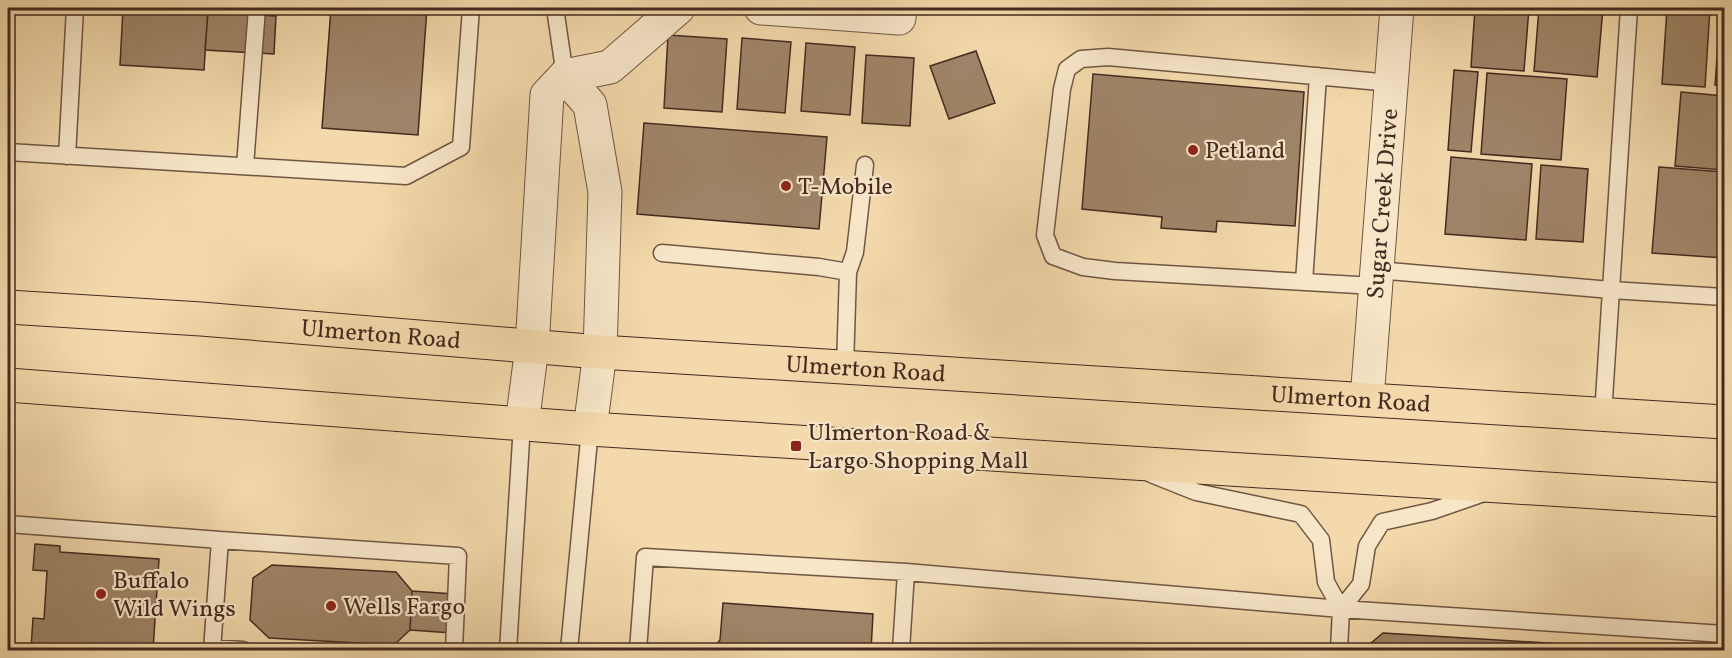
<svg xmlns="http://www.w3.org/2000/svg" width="1732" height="658" viewBox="0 0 1732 658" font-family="Vollkorn,serif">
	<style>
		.building { fill: #9f8568; stroke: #442a20; stroke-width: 1.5 }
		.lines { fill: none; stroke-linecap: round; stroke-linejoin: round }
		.lane-casing { stroke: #705643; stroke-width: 19 }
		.street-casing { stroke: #705643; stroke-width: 35 }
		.primary-casing { stroke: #442a20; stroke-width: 35 }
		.lane { stroke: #f7e6c8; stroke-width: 16 }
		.street { stroke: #f7e6c8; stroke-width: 33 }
		.primary { stroke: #f3d9ab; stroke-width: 33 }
		.poi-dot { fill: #8f2418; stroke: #f7e6c8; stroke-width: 2 }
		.labels { text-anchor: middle; stroke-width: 4.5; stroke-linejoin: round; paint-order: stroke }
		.poi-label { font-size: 24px; fill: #442a20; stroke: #f7e6c8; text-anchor: start }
		.street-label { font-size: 24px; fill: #442a20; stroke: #f7e6c8 }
	</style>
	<rect width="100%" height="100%" fill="#f3d9ab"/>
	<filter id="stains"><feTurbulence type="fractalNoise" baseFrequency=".00333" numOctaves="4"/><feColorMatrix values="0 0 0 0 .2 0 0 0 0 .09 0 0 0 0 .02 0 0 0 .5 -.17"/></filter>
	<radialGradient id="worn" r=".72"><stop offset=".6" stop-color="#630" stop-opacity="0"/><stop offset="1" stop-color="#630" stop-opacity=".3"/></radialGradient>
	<path class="building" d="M123 8H208L204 70 120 65Z
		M331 8H427L418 135 322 128Z
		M1475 8H1529L1524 71 1471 67Z
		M1539 8H1603L1597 77 1534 71Z
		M1667 8H1710L1705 87 1662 84Z
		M208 12 276 16 274 54 205 50Z
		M1720 15 1724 16V86L1715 85Z
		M668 35 727 39 722 112 664 108Z
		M742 38 791 42 785 113 737 109Z
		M806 43 855 47 850 115 801 111Z
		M976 51 995 103 949 119 930 66Z
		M866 55 914 58 910 126 862 123Z
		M1454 70 1478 72 1471 152 1448 150Z
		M1487 73 1567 79 1561 160 1481 154Z
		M1093 74 1304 92 1295 226 1217 221 1216 232 1161 228 1162 217 1082 209Z
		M1681 92 1724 96V170L1675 166Z
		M644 123 827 137 819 229 637 214Z
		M1451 157 1532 164 1526 240 1445 234Z
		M1541 165 1588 169 1583 242 1536 239Z
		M1659 167 1724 172V258L1652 253Z
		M35 544 60 546V552L159 559 153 650 31 649 33 618 44 619 47 571 33 570Z
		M272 565 396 572 412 591 410 630 394 645 269 638 250 620 253 578Z
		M412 591 454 594 452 633 410 630Z
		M723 603 873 614 871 650H712L720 640Z
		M1383 633 1661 650H1365V648Z"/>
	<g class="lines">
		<defs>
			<path id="lane" d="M555 8 565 76
				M8 152 406 176 461 147 471 8
				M67 156 75 8
				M245 166 257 8
				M662 253 819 267 848 272
				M1377 270 1611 290 1724 297
				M1304 282 1318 76
				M1375 286 1115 271 1083 267 1053 256 1045 235 1062 89 1067 69 1081 59 1108 57 1391 83
				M845 367 848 272 855 252 865 165
				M1603 415 1629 8
				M1151 474 1196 492 1301 514 1321 540 1326 582 1341 609 1339 650
				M8 524 220 540
				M1341 609 1361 584 1367 546 1382 522 1432 511 1484 493
				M212 648 243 650
				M212 650 220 540 458 556 454 650
				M508 650 522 424
				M569 650 590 429
				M638 650 645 557 906 572 1341 609 1724 634
				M901 650 906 572"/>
			<g id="street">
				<path d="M761 8 899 18 900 8"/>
				<path d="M565 76 590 105 605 192 600 352 590 429"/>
				<path id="s1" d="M1367 399 1397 8"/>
				<path d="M522 424 532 347 547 95 565 76 610 67 678 8"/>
			</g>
			<g id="primary">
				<path id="s2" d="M8 307 201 319 600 352 1724 422"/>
				<path d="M8 385 590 429 1724 500"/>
			</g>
		</defs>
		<use href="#lane" class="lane-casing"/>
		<use href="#street" class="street-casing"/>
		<use href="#primary" class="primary-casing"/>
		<use href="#lane" class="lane"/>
		<use href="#street" class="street"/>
		<use href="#primary" class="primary"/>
	</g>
	<g class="poi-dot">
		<circle cx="1193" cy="150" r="6"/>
		<circle cx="786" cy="186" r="6"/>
		<rect x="790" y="440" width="12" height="12" rx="3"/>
		<circle cx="101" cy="594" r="6"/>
		<circle cx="331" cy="606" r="6"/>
	</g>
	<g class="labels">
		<g class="poi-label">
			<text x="1205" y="158">Petland</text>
			<text x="798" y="194">T-Mobile</text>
			<text x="808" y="440">Ulmerton Road &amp;<tspan x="808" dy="28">Largo Shopping Mall</tspan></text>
			<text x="113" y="588">Buffalo<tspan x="113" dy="28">Wild Wings</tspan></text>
			<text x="343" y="614">Wells Fargo</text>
		</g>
		<g class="street-label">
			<text dy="8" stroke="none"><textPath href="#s1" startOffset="196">Sugar Creek Drive</textPath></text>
			<text dy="8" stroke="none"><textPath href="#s2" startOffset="374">Ulmerton Road</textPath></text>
			<text dy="8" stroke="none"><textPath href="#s2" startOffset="860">Ulmerton Road</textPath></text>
			<text dy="8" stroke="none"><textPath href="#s2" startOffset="1346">Ulmerton Road</textPath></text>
		</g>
	</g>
	<rect width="1732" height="658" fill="none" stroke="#f3d9ab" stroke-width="30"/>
	<rect x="9" y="9" width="1714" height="640" fill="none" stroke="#442a20" stroke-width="3"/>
	<rect x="15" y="15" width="1702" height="628" fill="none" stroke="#442a20" stroke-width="1.5"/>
	<rect width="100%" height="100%" filter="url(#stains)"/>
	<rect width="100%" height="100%" fill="url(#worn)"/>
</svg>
